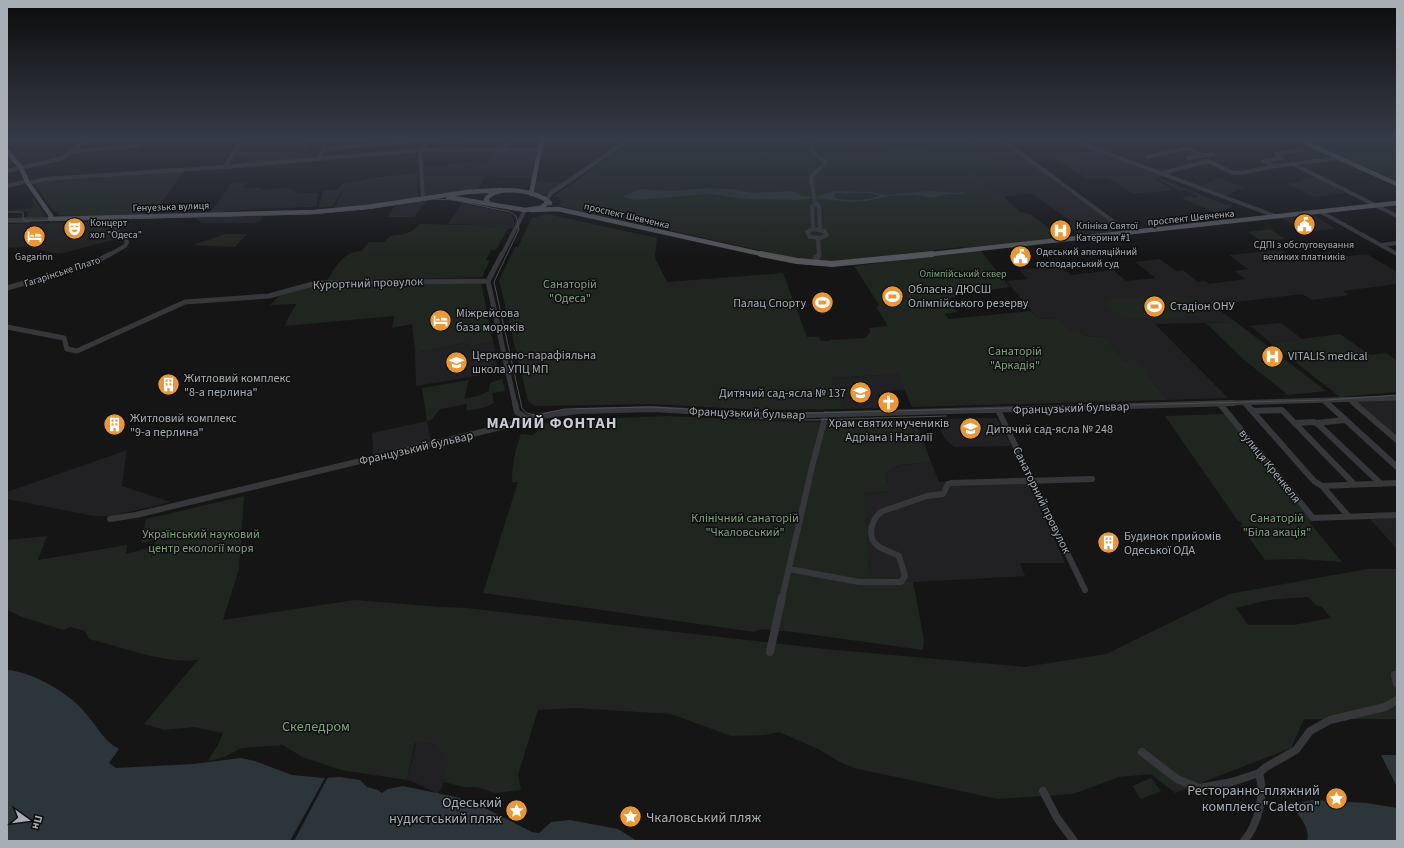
<svg xmlns="http://www.w3.org/2000/svg" width="1404" height="848" viewBox="0 0 1404 848" font-family="'Source Sans 3',sans-serif">
	<style>
		.built { fill: #212123 }
		.green { fill: #1f261f; fill-rule: evenodd }
		.water { fill: #2b353a; fill-rule: evenodd }
		.pier { fill: #151516 }
		.lines { fill: none; stroke-linecap: round; stroke-linejoin: round }
		.minor-far3 { stroke: #36373b; stroke-width: 4 }
		.minor-far2 { stroke: #36373b; stroke-width: 5 }
		.minor-far1 { stroke: #36373b; stroke-width: 6 }
		.minor { stroke: #36373b; stroke-width: 8 }
		.major-far1 { stroke: #52555a; stroke-width: 4.5 }
		.major { stroke: #52555a; stroke-width: 6 }
		.tram { stroke: #4b4e52; stroke-width: 1 }
		.labels { text-anchor: middle; stroke-width: 3; stroke-linejoin: round; paint-order: stroke }
		.far-street-label { font-size: 10px; fill: #a7aeb6; stroke: #101011 }
		.far-poi-label { font-size: 10px; fill: #a7aeb6; stroke: #101011; text-anchor: start }
		.far-park-label { font-size: 10px; fill: #81a07f; stroke: #101011 }
		.street-label { font-size: 12px; fill: #a7aeb6; stroke: #101011 }
		.park-label { font-size: 12px; fill: #81a07f; stroke: #101011 }
		.poi-label { font-size: 12px; fill: #a7aeb6; stroke: #101011; text-anchor: start }
		.near-park-label { font-size: 14px; fill: #81a07f; stroke: #101011 }
		.near-poi-label { font-size: 14px; fill: #a7aeb6; stroke: #101011; text-anchor: end }
		.district-label { font-size: 16px; font-weight: bold; letter-spacing: 1px; fill: #c8ccd2; stroke: #101011 }
	</style>
	<rect width="100%" height="100%" fill="#151516"/>
	<path class="built" d="M243 139H312L303 159 245 164 249 156 232 157Z
		M506 139 500 149H434L442 140Z
		M974 142 977 144 1003 143 1072 194 1128 233 1083 238 1067 225 1071 221 1031 193 1004 197 970 173 939 144Z
		M497 150 537 151 532 178H510L486 175 477 190 424 196 421 168 477 161 479 164 488 163Z
		M1094 150 1165 175 1155 179 1173 190 1133 194 1108 178 1088 179 1054 158Z
		M417 173 418 197 362 206 334 208 346 183 364 180 370 178Z
		M1317 177 1348 193 1315 197 1287 184 1303 181 1301 179Z
		M1219 178 1244 187 1225 196 1199 186Z
		M535 181 566 183 553 191 547 194 540 195 534 194 533 188Z
		M248 182 243 188H262L261 190 286 188 299 193H318L317 205 315 207 252 209 210 213 232 183Z
		M428 200 414 217H387L395 206Z
		M462 203 508 213 512 215 515 223 513 228 508 229 477 225 448 224Z
		M1313 215 1336 229 1306 232 1281 218Z
		M264 216 258 223H202L194 217Z
		M105 222 118 239 59 254 27 247 7 248V224Z
		M1281 250 1291 256 1330 252 1339 257 1367 254 1397 272V284L1343 291 1349 295 1312 300 1302 294 1212 305 1236 322 1155 324 1228 398 1168 400 1146 374 1148 373 1135 359 1125 361 1103 336 1091 337 1079 332H1071L1059 318 1039 319 1006 281 1027 279 1019 270 1059 264 1071 275 1113 270 1126 281 1155 278 1135 262 1160 259 1176 271 1183 270 1198 282 1205 281 1209 284 1245 279 1234 271 1248 269 1229 255Z
		M1281 323 1302 339 1271 343 1250 326Z
		M493 342 499 372 416 386 415 353 464 343 472 346Z
		M898 374 905 390 889 391 878 395 882 408 844 409 832 378Z
		M1397 399V439L1352 401Z
		M997 418 1011 446 954 447 945 439 935 419Z
		M427 421 431 442 373 455 372 433Z
		M127 450 122 486 171 502 112 516H93L7 499V492Z
		M931 462 939 482 1027 477 1065 563H1020L1025 576 913 582 869 576 865 493 889 491 886 473 901 465Z
		M1369 518H1397V549Z
		M426 741 440 748 449 763 444 782 438 794 416 783 407 780 416 743Z"/>
	<path class="green" d="M461 139H506L500 149H462L466 140H461Z
		M635 139H833C851 162 863 157 889 156L892 153 888 147 939 144 946 151V148C954 139 971 143 981 146L1009 170C990 174 978 175 963 166L1003 196 1020 212 1030 214 1065 240 967 250 963 247 817 263 560 206 559 204 562 201 559 197 554 196Z
		M1303 139 1336 142V139H1397V181Z
		M184 171 155 211 141 214 70 216 59 215 58 212H54L34 183 46 181Z
		M1158 179H1161L1232 207 1216 213 1181 198 1189 196 1195 198 1199 196 1184 190 1179 191Z
		M342 183H346L333 206 318 208 323 191 339 189Z
		M34 198 45 215 43 217 24 218 27 217 28 213 26 211H7L31 208 35 205 31 199Z
		M547 214 657 238 655 258 667 282 783 273 807 337H819L821 341H829V340L865 338 870 332 869 328 888 326 876 307 879 305 854 266 979 249 1010 287 966 293 953 294 956 297 949 298 950 300 947 301 957 312 945 314 949 319 1031 311 1039 319 1059 318 1071 332H1079L1091 337 1103 336 1125 361 1135 359 1149 373 1146 374 1168 400 912 407 898 374 832 378 844 409 763 410 652 404 535 406 528 401 499 280 515 247H518L532 218Z
		M419 224 477 225 508 229 496 250H491L486 260H490L482 277 326 282C335 268 343 251 362 251L369 242H384C387 240 388 237 391 236 404 234 410 235 419 224Z
		M1270 229 1285 239 1262 241 1247 232Z
		M225 234H247L235 247 193 245Z
		M481 282 493 342 472 346 464 343 415 353 412 324 392 328 394 316 284 326 296 304 270 305 279 296 311 285Z
		M1173 296C1184 297 1194 300 1201 308L1202 314C1195 320 1138 320 1127 317 1119 315 1110 312 1106 304L1108 299 1115 297Z
		M1236 322 1326 391 1288 395 1243 359 1206 323Z
		M1340 334 1370 355 1386 353 1397 361V392L1340 397 1271 343Z
		M502 379 505 391 492 393 494 403 486 407 466 411 467 404 440 409 432 419 427 421 422 388 469 380 464 399 478 396 489 391 490 383Z
		M1225 414 1260 455 1256 456 1313 522H1309L1342 562 1297 559 1265 560 1240 525H1243L1240 521H1238L1165 416Z
		M667 416 768 421 840 422 915 419 931 462 900 465 886 473 889 491 865 493 869 576 913 582 924 640 923 650 793 632 762 629 754 632 483 593 518 482H512C512 465 515 450 521 434L533 435 539 430 540 424 568 420Z
		M244 496 239 569 223 620 355 600 441 607 467 608 825 649 1025 667 1106 654 1229 594 1367 569H1397V719H1304L1291 748 1175 793 1151 774 1119 777 1073 794 998 799 854 768 840 762 818 749 779 732 765 735 731 736 671 714 576 708 538 710 518 775 521 790 495 793 477 787H464L444 782 448 763C440 747 435 740 415 743L407 780 341 770 302 757 283 745 242 748 222 758 208 761 219 743 223 733 194 727 164 730 144 724 198 660C164 664 123 647 89 639L85 631 70 627 64 630 22 617 7 610V540L47 536 38 560 127 545 126 554 152 547 151 560 156 540 141 543 146 519ZM1308 597 1317 606H1321L1331 618 1294 625H1248L1236 608 1268 600Z
		M1151 778 1161 791 1141 799 1132 786Z"/>
	<path class="water" d="M707 188 731 189 753 193 793 191 803 196 814 197 836 191 872 192 886 195 929 191 957 193 963 192 965 194H947L935 198 913 195 890 196 866 201 852 202 814 198 798 200 745 199 709 194 635 200 625 198 623 196 640 189 675 191ZM838 193 849 194 850 193H871L879 196C868 200 846 202 834 197V194Z
		M7 670C34 672 71 694 88 716 98 728 105 742 119 749L109 763 116 768 193 764 241 758 255 761 292 775 324 778 340 777 360 780 367 787 378 790 382 793 388 789 403 786 456 797 483 807 532 832 539 833 551 822 570 820 618 829 637 841H7Z
		M1381 755H1397V787Z
		M1313 800 1367 803 1397 808V841H1307C1310 829 1303 821 1296 812L1299 803Z"/>
	<path class="pier" d="M328 777 294 841H290L325 778Z"/>
	<g class="lines">
		<path class="minor-far3" d="M808 139 812 151 825 162C822 169 813 171 811 178L815 202 819 206 820 229
			M1001 139 1129 233
			M1069 139 1278 217
			M84 142 132 139
			M323 149 429 140
			M502 150 509 139
			M73 151 139 146
			M1147 157 1187 148 1204 156
			M1188 158 1213 154
			M1281 158H1283L1276 154 1302 150
			M319 159 326 141 345 139
			M1293 164 1397 216
			M1274 166 1263 161 1281 158
			M225 167 242 139
			M7 171 63 158 88 139
			M1162 173 1208 161 1233 173H1241L1276 166 1339 158
			M28 183 46 179 225 167 420 150H540
			M7 186 27 181
			M423 199 420 150 430 139
			M547 199 551 193 630 139
			M1321 212 1397 254
			M106 217 127 242 125 246 109 255
			M7 220 50 219
			M813 229 824 231 827 235 821 238 810 237 807 232Z
			M813 229 812 206 816 204
			M818 239 819 255
			M1382 245 1397 243
			M502 255 525 210"/>
		<path class="minor-far2" d="M502 254 488 281 515 404
			M819 262 816 260V257H818L819 254
			M7 288 94 263 110 254
			M7 327 64 338 67 349 77 351 185 302 269 296 316 283 488 281
			M1350 400 1355 404
			M1324 401 1328 404
			M1196 404 1397 398"/>
		<path class="minor-far1" d="M515 403 517 412 526 418
			M1327 403 1397 467
			M1354 403 1397 440
			M1220 404 1313 518 1397 515
			M1246 404 1314 481 1322 486 1349 517
			M1250 409 1254 411 1282 410 1354 484
			M998 410 1085 590
			M1295 423 1314 422 1318 424 1381 484
			M1316 423 1345 420
			M1322 486 1397 483
			M110 519 136 515 514 424 526 418 578 411 654 409 754 415H809L1233 403
			M789 569 859 582H901L905 576 899 556C893 552 885 551 878 546 866 537 871 518 883 511L927 496 943 494 948 484 951 483 1092 479
			M782 598 812 467 826 414"/>
		<path class="minor" d="M770 652 782 597
			M1395 675 1397 684
			M1142 752 1177 779 1199 788 1232 782 1259 773 1266 767 1296 750 1310 731 1330 720 1385 707 1397 700
			M1043 791 1057 818 1074 841
			M1244 841C1259 823 1265 795 1259 773"/>
		<path class="major-far1" d="M1297 139 1397 184
			M7 151 21 168 28 183 51 216 50 219 314 212 367 207 467 192 501 190
			M531 194 542 139
			M448 197 525 210 540 208 546 204 547 201
			M490 204 486 200C494 183 539 191 550 203
			M531 210 558 209 766 255
			M923 255 1397 203"/>
		<path class="major" d="M761 254 797 261 832 264 932 254"/>
		<path class="tram" d="M7 212H23V220L29 221 308 214 374 208 434 199 453 200 510 212 516 216 519 229 494 282 522 408 526 413 536 415 565 409 650 407 775 414 1327 400 1397 395
			M7 222H29
			M738 418 811 420 946 416"/>
	</g>
	<linearGradient id="sky" x2="0" y2="1"><stop stop-color="#0c0c0c"/><stop offset="0.54" stop-color="#353b47"/><stop offset="1" stop-color="#353b47" stop-opacity="0"/></linearGradient>
	<rect width="1404" height="258" fill="url(#sky)"/>
	<defs>
		<symbol id="civic-disc" viewBox="-11 -11 22 22"><circle r="9.5" fill="#eb9738" stroke="#101011"/><path d="M-.6-6.5H3V-4.5H.6V-3L4-1V1h2V6H-6V1h2V-1L-.6-3ZM-1.2 2.5V6h2.4V2.5Z" fill="#fff"/></symbol>
		<symbol id="theatre-disc" viewBox="-11 -11 22 22"><circle r="9.5" fill="#eb9738" stroke="#101011"/><path d="M-5-5.5Q0-4 5-5.5V0Q5 5 0 6Q-5 5-5 0ZM-3.3-2.5H-1v1.5H-3.3ZM1-2.5H3.3v1.5H1ZM-2.8 1Q0 5.5 2.8 1Z" fill="#fff"/></symbol>
		<symbol id="hospital-disc" viewBox="-11 -11 22 22"><circle r="9.5" fill="#eb9738" stroke="#101011"/><path d="M-5-5h3v3.5h4V-5h3V5h-3V1.5h-4V5h-3Z" fill="#fff"/></symbol>
		<symbol id="hotel-disc" viewBox="-11 -11 22 22"><circle r="9.5" fill="#eb9738" stroke="#101011"/><path d="M-6-4.5h1.5V1H6V5H4.5V3h-9V5H-6ZM-4 0a1.8 1.8 0 1 1 3.6 0ZM.5 0V-2.5h3Q6-2.5 6 0Z" fill="#fff"/></symbol>
		<symbol id="stadium-disc" viewBox="-11 -11 22 22"><circle r="9.5" fill="#eb9738" stroke="#101011"/><path d="M0-5a6.5 5 0 1 0 0 10a6.5 5 0 1 0 0-10ZM-3.5-1.8h7v3.6h-7Z" fill="#fff"/></symbol>
		<symbol id="university-disc" viewBox="-11 -11 22 22"><circle r="9.5" fill="#eb9738" stroke="#101011"/><path d="M0-5L7-2L0 1L-7-2ZM-4 1L0 2.5L4 1V4Q0 6-4 4Z" fill="#fff"/></symbol>
		<symbol id="building-disc" viewBox="-11 -11 22 22"><circle r="9.5" fill="#eb9738" stroke="#101011"/><path d="M-4-6H4V6H1V3H-1V6H-4ZM-2.5-4.3h1.7v1.8h-1.7ZM.8-4.3h1.7v1.8H.8ZM-2.5-1h1.7V.8h-1.7ZM.8-1h1.7V.8H.8Z" fill="#fff"/></symbol>
		<symbol id="school-disc" viewBox="-11 -11 22 22"><circle r="9.5" fill="#eb9738" stroke="#101011"/><path d="M0-5L7-2L0 1L-7-2ZM-4 1L0 2.5L4 1V4Q0 6-4 4Z" fill="#fff"/></symbol>
		<symbol id="church-disc" viewBox="-11 -11 22 22"><circle r="9.5" fill="#eb9738" stroke="#101011"/><path d="M-1.2-6h2.4v3.5h3.3v2.4h-3.3V6h-2.4V-.1h-3.3v-2.4h3.3Z" fill="#fff"/></symbol>
		<symbol id="sight-disc" viewBox="-11 -11 22 22"><circle r="9.5" fill="#eb9738" stroke="#101011"/><path d="M0-6L1.8-2.2L6-1.7L2.9 1.2L3.7 5.4L0 3.3L-3.7 5.4L-2.9 1.2L-6-1.7L-1.8-2.2Z" fill="#fff"/></symbol>
	</defs>
	<g fill-rule="evenodd">
		<use href="#civic-disc" x="1292" y="212" width="25" height="25"/>
		<use href="#theatre-disc" x="62" y="216" width="25" height="25"/>
		<use href="#hospital-disc" x="1048" y="218" width="25" height="25"/>
		<use href="#hotel-disc" x="22" y="224" width="25" height="25"/>
		<use href="#civic-disc" x="1008" y="244" width="25" height="25"/>
		<use href="#stadium-disc" x="880" y="284" width="25" height="25"/>
		<use href="#stadium-disc" x="810" y="290" width="25" height="25"/>
		<use href="#stadium-disc" x="1142" y="294" width="25" height="25"/>
		<use href="#hotel-disc" x="428" y="308" width="25" height="25"/>
		<use href="#hospital-disc" x="1260" y="344" width="25" height="25"/>
		<use href="#university-disc" x="444" y="350" width="25" height="25"/>
		<use href="#building-disc" x="156" y="372" width="25" height="25"/>
		<use href="#school-disc" x="848" y="380" width="25" height="25"/>
		<use href="#church-disc" x="876" y="390" width="25" height="25"/>
		<use href="#building-disc" x="102" y="412" width="25" height="25"/>
		<use href="#school-disc" x="958" y="416" width="25" height="25"/>
		<use href="#building-disc" x="1096" y="530" width="25" height="25"/>
		<use href="#sight-disc" x="1324" y="786" width="25" height="25"/>
		<use href="#sight-disc" x="504" y="798" width="25" height="25"/>
		<use href="#sight-disc" x="618" y="804" width="25" height="25"/>
	</g>
	<g class="labels">
		<g class="far-street-label">
			<text transform="translate(171 206) rotate(-2)" y="4">Генуезька вулиця</text>
			<text transform="translate(627 215) rotate(13)" y="4">проспект Шевченка</text>
			<text transform="translate(1191 217) rotate(-6)" y="4">проспект Шевченка</text>
			<text transform="translate(62 271) rotate(-18)" y="4">Гагарінське Плато</text>
		</g>
		<g class="far-poi-label">
			<text x="90" y="226">Концерт<tspan x="90" dy="12">хол "Одеса"</tspan></text>
			<text x="1076" y="229">Клініка Святої<tspan x="1076" dy="12">Катерини #1</tspan></text>
			<text x="1304" y="248" text-anchor="middle">СДПІ з обслуговування<tspan x="1304" dy="12">великих платників</tspan></text>
			<text x="1036" y="255">Одеський апеляційний<tspan x="1036" dy="12">господарський суд</tspan></text>
			<text x="34" y="260" text-anchor="middle">Gagarinn</text>
		</g>
		<g class="far-park-label">
			<text x="963" y="277">Олімпійський сквер</text>
		</g>
		<g class="street-label">
			<text transform="translate(368 283) rotate(-2)" y="4">Курортний провулок</text>
			<text transform="translate(1071 408) rotate(-2)" y="4">Французький бульвар</text>
			<text transform="translate(747 413) rotate(2)" y="4">Французький бульвар</text>
			<text transform="translate(416 448) rotate(-13)" y="4">Французький бульвар</text>
			<text transform="translate(1270 466) rotate(51)" y="4">вулиця Кренкеля</text>
			<text transform="translate(1042 500) rotate(64)" y="4">Санаторний провулок</text>
		</g>
		<g class="park-label">
			<text x="570" y="288">Санаторій<tspan x="570" dy="14">"Одеса"</tspan></text>
			<text x="1015" y="355">Санаторій<tspan x="1015" dy="14">"Аркадія"</tspan></text>
			<text x="745" y="522">Клінічний санаторій<tspan x="745" dy="14">"Чкаловський"</tspan></text>
			<text x="1277" y="522">Санаторій<tspan x="1277" dy="14">"Біла акація"</tspan></text>
			<text x="201" y="538">Український науковий<tspan x="201" dy="14">центр екології моря</tspan></text>
		</g>
		<g class="poi-label">
			<text x="908" y="293">Обласна ДЮСШ<tspan x="908" dy="14">Олімпійського резерву</tspan></text>
			<text x="806" y="307" text-anchor="end">Палац Спорту</text>
			<text x="1170" y="310">Стадіон ОНУ</text>
			<text x="456" y="317">Міжрейсова<tspan x="456" dy="14">база моряків</tspan></text>
			<text x="472" y="359">Церковно-парафіяльна<tspan x="472" dy="14">школа УПЦ МП</tspan></text>
			<text x="1288" y="360">VITALIS medical</text>
			<text x="184" y="382">Житловий комплекс<tspan x="184" dy="14">"8-а перлина"</tspan></text>
			<text x="846" y="397" text-anchor="end">Дитячий сад-ясла № 137</text>
			<text x="130" y="422">Житловий комплекс<tspan x="130" dy="14">"9-а перлина"</tspan></text>
			<text x="889" y="427" text-anchor="middle">Храм святих мучеників<tspan x="889" dy="14">Адріана і Наталії</tspan></text>
			<text x="986" y="433">Дитячий сад-ясла № 248</text>
			<text x="1124" y="540">Будинок прийомів<tspan x="1124" dy="14">Одеської ОДА</tspan></text>
		</g>
		<g class="near-park-label">
			<text x="316" y="731">Скеледром</text>
		</g>
		<g class="near-poi-label">
			<text x="1320" y="795">Ресторанно-пляжний<tspan x="1320" dy="16">комплекс "Caleton"</tspan></text>
			<text x="502" y="807">Одеський<tspan x="502" dy="16">нудистський пляж</tspan></text>
			<text x="646" y="822" text-anchor="start">Чкаловський пляж</text>
		</g>
		<g class="district-label">
			<text x="552" y="428">МАЛИЙ ФОНТАН</text>
		</g>
	</g>
	<rect width="1404" height="848" fill="none" stroke="#a7aeb6" stroke-width="16"/>
	<g transform="translate(28 820) rotate(104)" stroke="#101011" stroke-width="3" paint-order="stroke">
	<path d="M0-3L7 15L0 10L-7 15Z" fill="#a7aeb6"/>
	<text y="-6" font-size="11" font-weight="bold" text-anchor="middle" fill="#a7aeb6">Пн</text>
	</g>
</svg>
